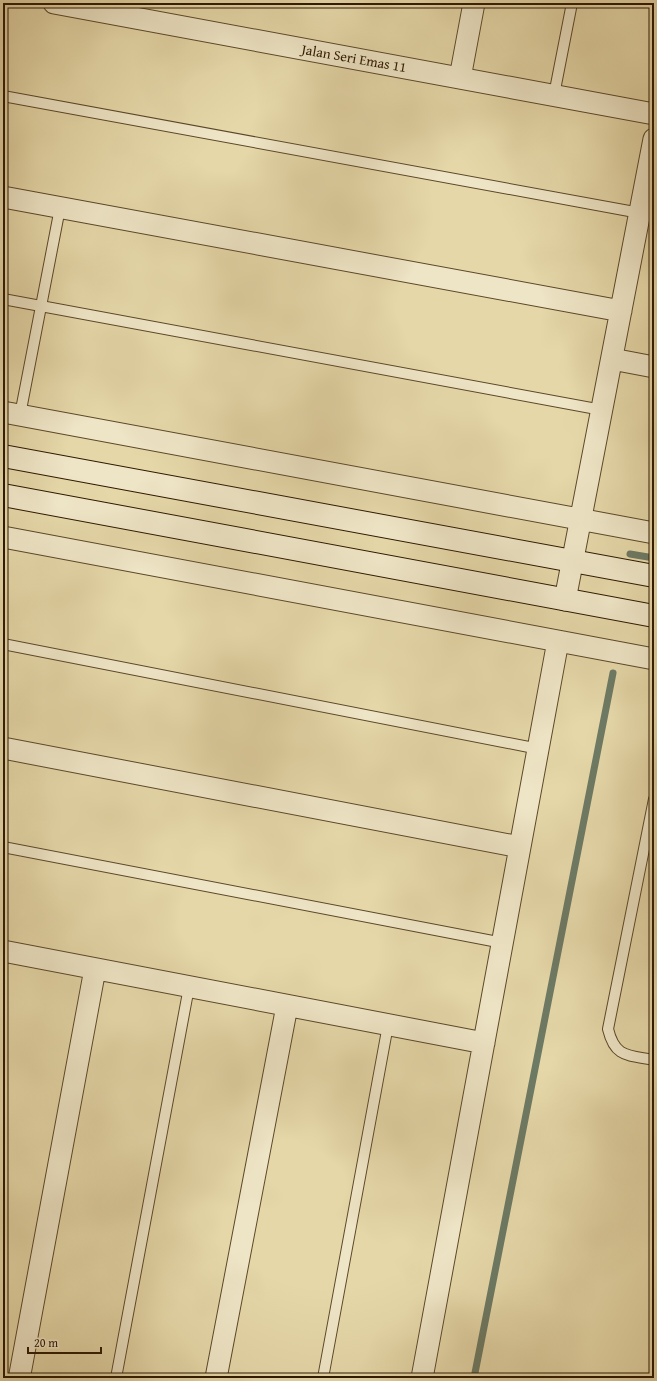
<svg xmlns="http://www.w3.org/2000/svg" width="657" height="1381" viewBox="0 0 657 1381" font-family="'Gentium Book Plus',serif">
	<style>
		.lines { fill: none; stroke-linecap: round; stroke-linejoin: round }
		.stream { stroke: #6d7a64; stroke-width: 7 }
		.lane-casing { stroke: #5c482a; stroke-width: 12 }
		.street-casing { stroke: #5c482a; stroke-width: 23 }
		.secondary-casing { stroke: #2f1900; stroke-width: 24 }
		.lane { stroke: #eee5c6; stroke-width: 10 }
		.street { stroke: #eee5c6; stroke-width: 21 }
		.secondary { stroke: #eee5c6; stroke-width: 22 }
		.labels { text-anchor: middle; stroke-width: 3; stroke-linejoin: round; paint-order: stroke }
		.street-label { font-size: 14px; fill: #2f1900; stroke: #eee5c6 }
	</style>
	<rect width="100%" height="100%" fill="#e5d7a8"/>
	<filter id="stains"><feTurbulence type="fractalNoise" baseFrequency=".005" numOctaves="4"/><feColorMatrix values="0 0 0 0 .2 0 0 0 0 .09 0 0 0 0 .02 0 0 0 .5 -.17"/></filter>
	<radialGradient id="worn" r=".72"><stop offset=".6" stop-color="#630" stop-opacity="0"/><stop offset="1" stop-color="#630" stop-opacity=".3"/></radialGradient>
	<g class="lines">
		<path class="stream" d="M630 554 654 558
			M474 1378 613 673"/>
		<defs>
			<path id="lane" d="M554 95 572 3
				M3 96 640 213
				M3 299 602 410
				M20 415 60 208
				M3 644 539 749
				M654 799 608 1029C615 1058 628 1055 654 1060
				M3 847 503 943
				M116 1378 189 987
				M323 1378 388 1025"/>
			<path id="street" d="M54 3 654 114
				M460 78 474 3
				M3 197 621 311
				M612 359 654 367
				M3 412 654 533
				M3 537 654 659
				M565 600 654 139
				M3 748 520 847
				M3 951 484 1043
				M20 1374 95 969
				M216 1378 287 1006
				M422 1378 558 641"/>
			<path id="secondary" d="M3 456 654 576
				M3 495 654 616"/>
		</defs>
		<use href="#lane" class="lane-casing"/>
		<use href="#street" class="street-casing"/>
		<use href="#secondary" class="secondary-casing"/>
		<use href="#lane" class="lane"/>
		<use href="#street" class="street"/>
		<use href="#secondary" class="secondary"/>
	</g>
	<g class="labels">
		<g class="street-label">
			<text transform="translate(354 58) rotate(10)" y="5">Jalan Seri Emas 11</text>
		</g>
	</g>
	<rect width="657" height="1381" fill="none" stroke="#e5d7a8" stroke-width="16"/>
	<rect x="4" y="4" width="649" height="1373" fill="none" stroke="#2f1900" stroke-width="2"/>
	<rect x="8" y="8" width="641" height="1365" fill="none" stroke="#2f1900"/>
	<path d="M28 1347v6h73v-6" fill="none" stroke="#2f1900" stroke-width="2"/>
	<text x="34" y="1347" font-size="12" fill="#2f1900" stroke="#eee5c6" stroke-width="3" paint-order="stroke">20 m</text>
	<rect width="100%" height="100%" filter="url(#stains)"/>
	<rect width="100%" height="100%" fill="url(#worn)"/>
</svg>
